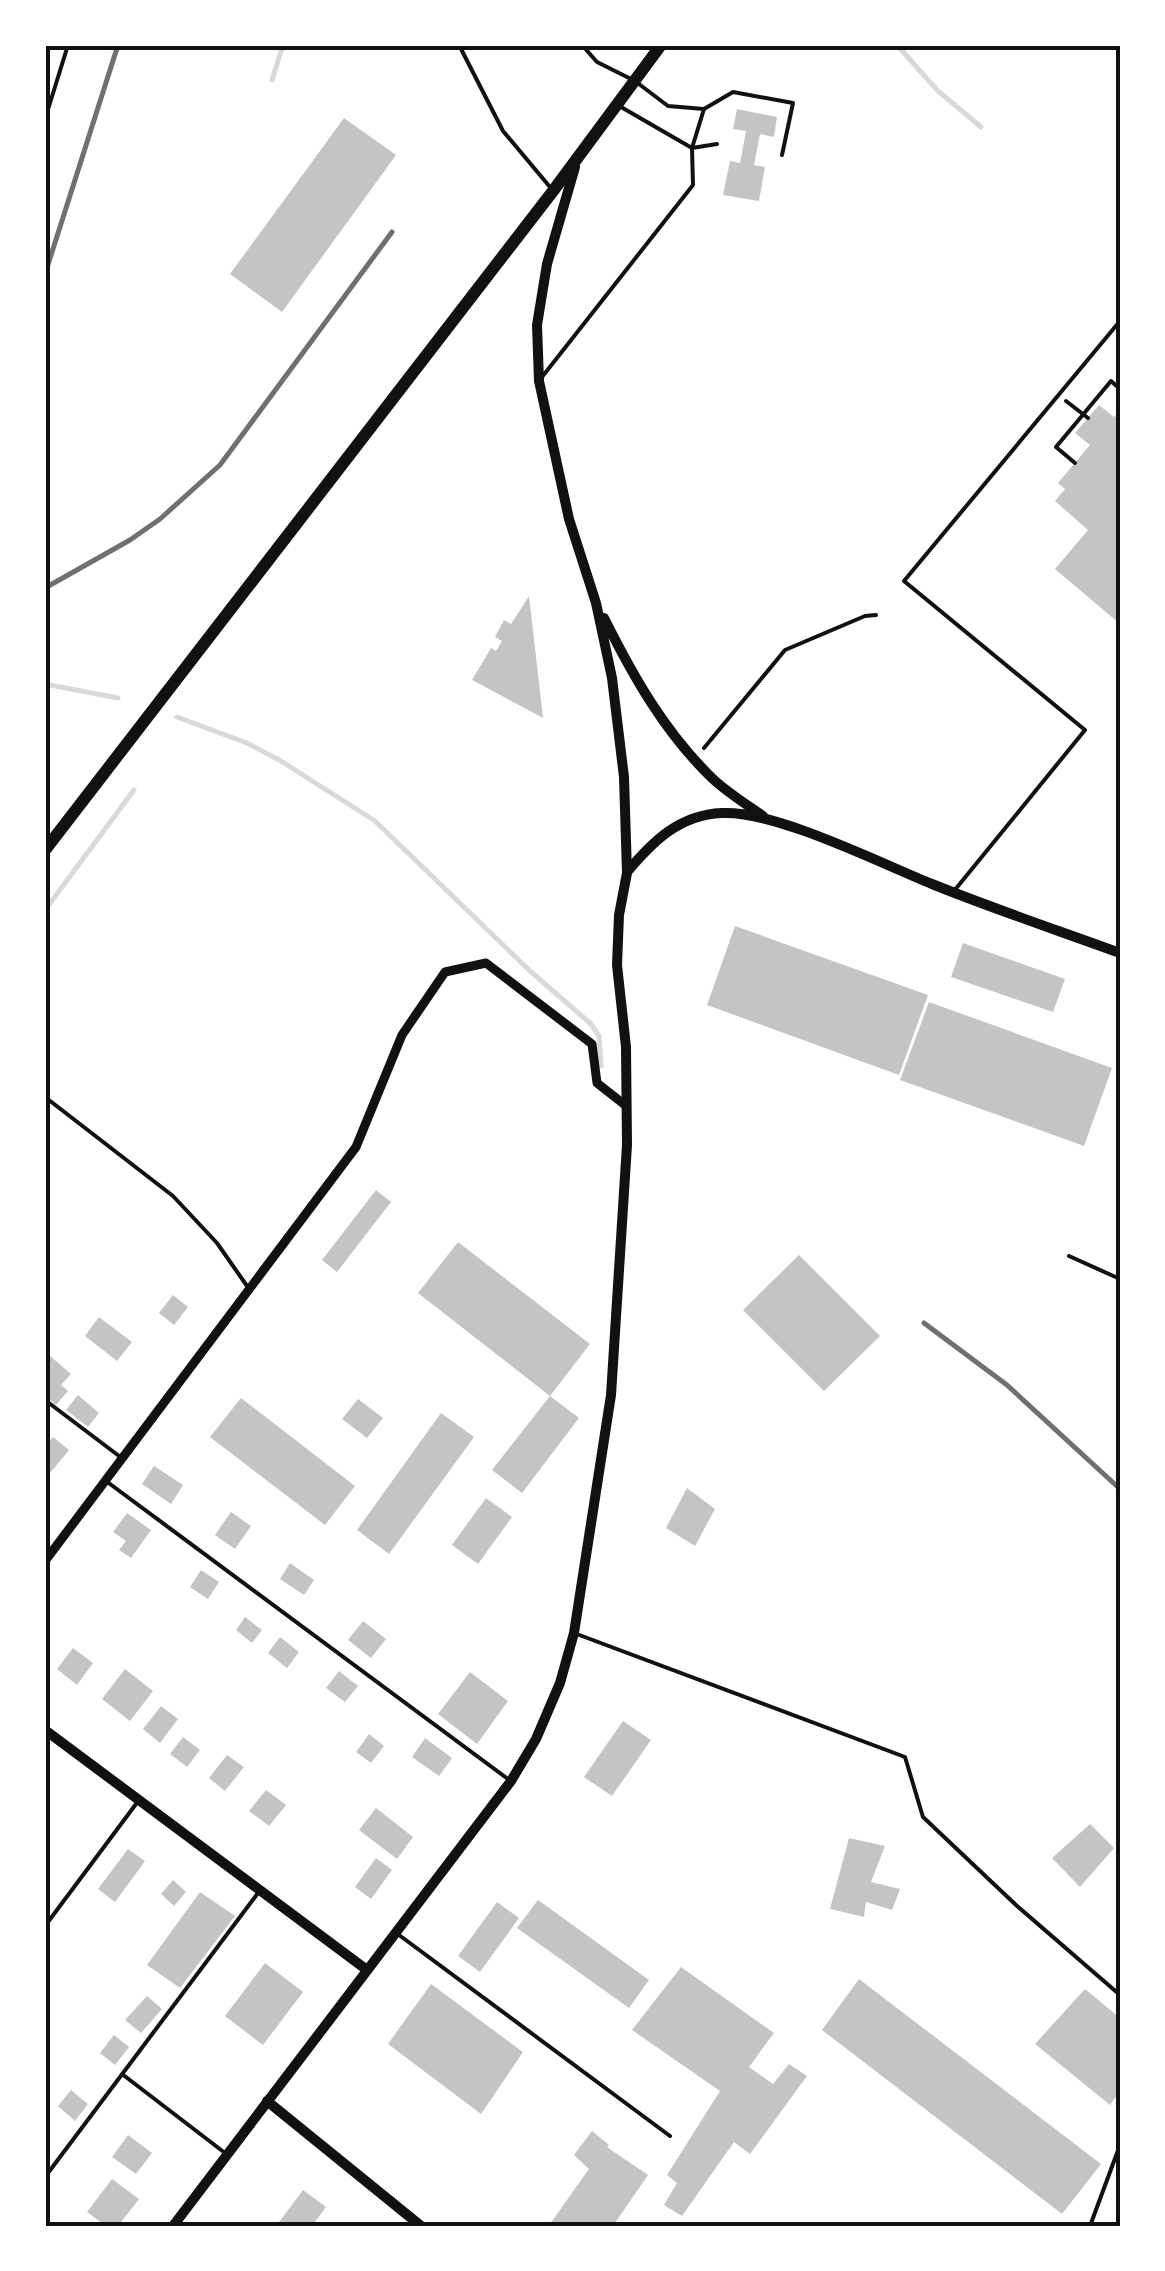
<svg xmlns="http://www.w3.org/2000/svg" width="1165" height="2271" viewBox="0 0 1165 2271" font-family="'Golos Text',sans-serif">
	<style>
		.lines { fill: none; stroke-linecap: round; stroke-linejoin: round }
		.stream { stroke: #d9d9d9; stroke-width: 5 }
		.building { fill: #c4c4c4 }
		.path { stroke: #111; stroke-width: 4 }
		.service { stroke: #111; stroke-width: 4 }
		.minor { stroke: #111; stroke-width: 9 }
		.tertiary { stroke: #111; stroke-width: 10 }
		.primary { stroke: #111; stroke-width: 12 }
		.rail { stroke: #707070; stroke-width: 5 }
		.neatline { fill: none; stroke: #111; stroke-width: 4 }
	</style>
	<rect width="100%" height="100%" fill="#fff"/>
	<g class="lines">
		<path class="stream" d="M897 45 938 91 981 127
			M272 80 283 45
			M45 684 118 698
			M177 717 247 743 281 761 375 821 529 970 591 1024 599 1036 601 1066
			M45 910 134 790"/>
	</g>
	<path class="building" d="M737 109 777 117 774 137 760 134 754 165 765 167 759 201 723 195 730 161 740 163 746 131 733 129Z
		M344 118 396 155 282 312 230 274Z
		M1099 405 1114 417 1120 410V624L1055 569 1088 530 1055 501 1065 489 1058 483 1090 445 1075 433Z
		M529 596 543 718 472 680 491 648 496 651 502 641 495 637 504 620 511 624Z
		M735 926 928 995 899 1075 707 1005Z
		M963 943 1065 979 1053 1012 951 977Z
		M929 1002 1112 1068 1084 1146 900 1080Z
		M376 1190 391 1202 337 1272 322 1260Z
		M458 1242 590 1344 550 1396 418 1293Z
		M799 1255 880 1336 824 1391 743 1310Z
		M173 1295 188 1307 174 1325 159 1313Z
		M99 1317 132 1342 117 1361 85 1336Z
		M49 1355 71 1374 61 1385 68 1391 56 1405 45 1396V1359Z
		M78 1395 99 1413 88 1427 66 1410Z
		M550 1396 579 1418 522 1493 492 1470Z
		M241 1398 355 1486 325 1525 210 1437Z
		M358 1399 383 1418 367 1438 342 1419Z
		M441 1413 474 1437 389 1554 357 1530Z
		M53 1437 69 1450 51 1472 45 1467V1447Z
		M154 1466 183 1485 171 1504 142 1484Z
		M687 1488 715 1509 695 1546 666 1528Z
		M486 1498 512 1517 478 1564 452 1545Z
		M231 1512 251 1526 235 1549 215 1535Z
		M127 1513 151 1530 131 1558 119 1550 126 1541 113 1532Z
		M290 1563 314 1580 304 1595 280 1579Z
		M201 1570 219 1582 208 1599 190 1587Z
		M245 1617 262 1630 252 1643 236 1630Z
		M363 1621 386 1639 371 1658 348 1640Z
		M280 1637 299 1652 287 1668 268 1653Z
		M73 1648 93 1663 77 1685 57 1669Z
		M125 1669 153 1691 130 1721 102 1699Z
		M339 1671 358 1686 345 1702 326 1688Z
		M470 1672 508 1701 477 1744 438 1714Z
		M161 1706 178 1719 160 1743 143 1729Z
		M623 1721 651 1740 612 1796 584 1777Z
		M369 1734 384 1746 371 1763 356 1752Z
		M183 1737 200 1750 187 1767 170 1754Z
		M425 1738 452 1758 439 1776 412 1757Z
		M227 1755 244 1767 225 1791 209 1778Z
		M266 1790 286 1805 269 1826 249 1811Z
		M376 1808 413 1837 397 1859 359 1830Z
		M1090 1824 1114 1848 1080 1887 1052 1858Z
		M849 1838 885 1846 871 1882 900 1889 892 1910 866 1902 864 1917 830 1909Z
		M128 1849 145 1861 115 1902 98 1889Z
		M376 1858 392 1870 371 1899 355 1887Z
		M173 1880 186 1892 174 1906 161 1894Z
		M200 1892 235 1916 180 1988 147 1965Z
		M538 1900 649 1980 629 2008 517 1928Z
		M497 1902 519 1918 480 1972 458 1956Z
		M265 1963 303 1992 263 2045 225 2016Z
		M681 1967 774 2033 749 2067 773 2084 789 2064 807 2076 750 2154 734 2142 682 2216 664 2205 677 2183 667 2175 720 2091 632 2030Z
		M859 1979 1101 2164 1062 2214 822 2030Z
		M431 1984 523 2052 481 2114 388 2044Z
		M1085 1989 1120 2018V2091L1110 2105 1035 2044Z
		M147 1996 162 2009 141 2033 125 2020Z
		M114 2035 129 2047 115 2065 100 2053Z
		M71 2090 88 2104 75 2121 58 2106Z
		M592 2131 609 2145 607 2147 648 2175 613 2226H554L550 2224 589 2169 574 2155Z
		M128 2135 152 2153 136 2174 112 2157Z
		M112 2179 139 2199 118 2226H106L87 2212Z
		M303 2190 326 2207 312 2226H276Z"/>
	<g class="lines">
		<path class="path" d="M1066 401 1088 418
			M1075 463 1056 447 1111 381 1120 389
			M704 748 785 650 865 616 876 615"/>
		<path class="service" d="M459 45 503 131 550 187
			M582 45 597 62 635 81 668 106 704 109 733 92 793 103 782 155
			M621 107 692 148 717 144
			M45 119 68 45
			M542 377 693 185 692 148 704 109
			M954 891 1085 730 904 581 1120 321
			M45 1097 173 1196 217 1243 247 1286
			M1069 1256 1120 1279
			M45 1400 123 1459
			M106 1481 508 1779
			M574 1633 905 1757 923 1817 1016 1905 1120 1995
			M45 1926 136 1804
			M399 1935 670 2136
			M122 2074 225 2153
			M45 2177 258 1893
			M1090 2226 1120 2145"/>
		<path class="minor" d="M45 1561 356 1147 402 1035 445 972 486 963 592 1044 597 1083 625 1105"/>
		<path class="tertiary" d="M604 618C633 676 665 733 713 779 728 793 746 804 763 816
			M627 872C653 841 679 815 722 813 774 810 880 863 932 884 994 909 1057 930 1120 953
			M45 1730 367 1970
			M267 2101 421 2226
			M173 2226 511 1781 536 1739 560 1683 574 1633 611 1395 627 1145 626 1047 617 965 619 915 627 873 624 777 612 678 596 603 569 519 539 381 537 325 547 264 575 167"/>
		<path class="primary" d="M45 850 553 191 661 45"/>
		<path class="rail" d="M45 274 118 45
			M45 588 130 540 160 519 220 465 392 232
			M924 1323 1007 1385 1120 1489"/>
	</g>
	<rect width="1165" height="2271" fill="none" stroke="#ffffff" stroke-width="95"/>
	<rect x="48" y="48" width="1070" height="2176" class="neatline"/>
</svg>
